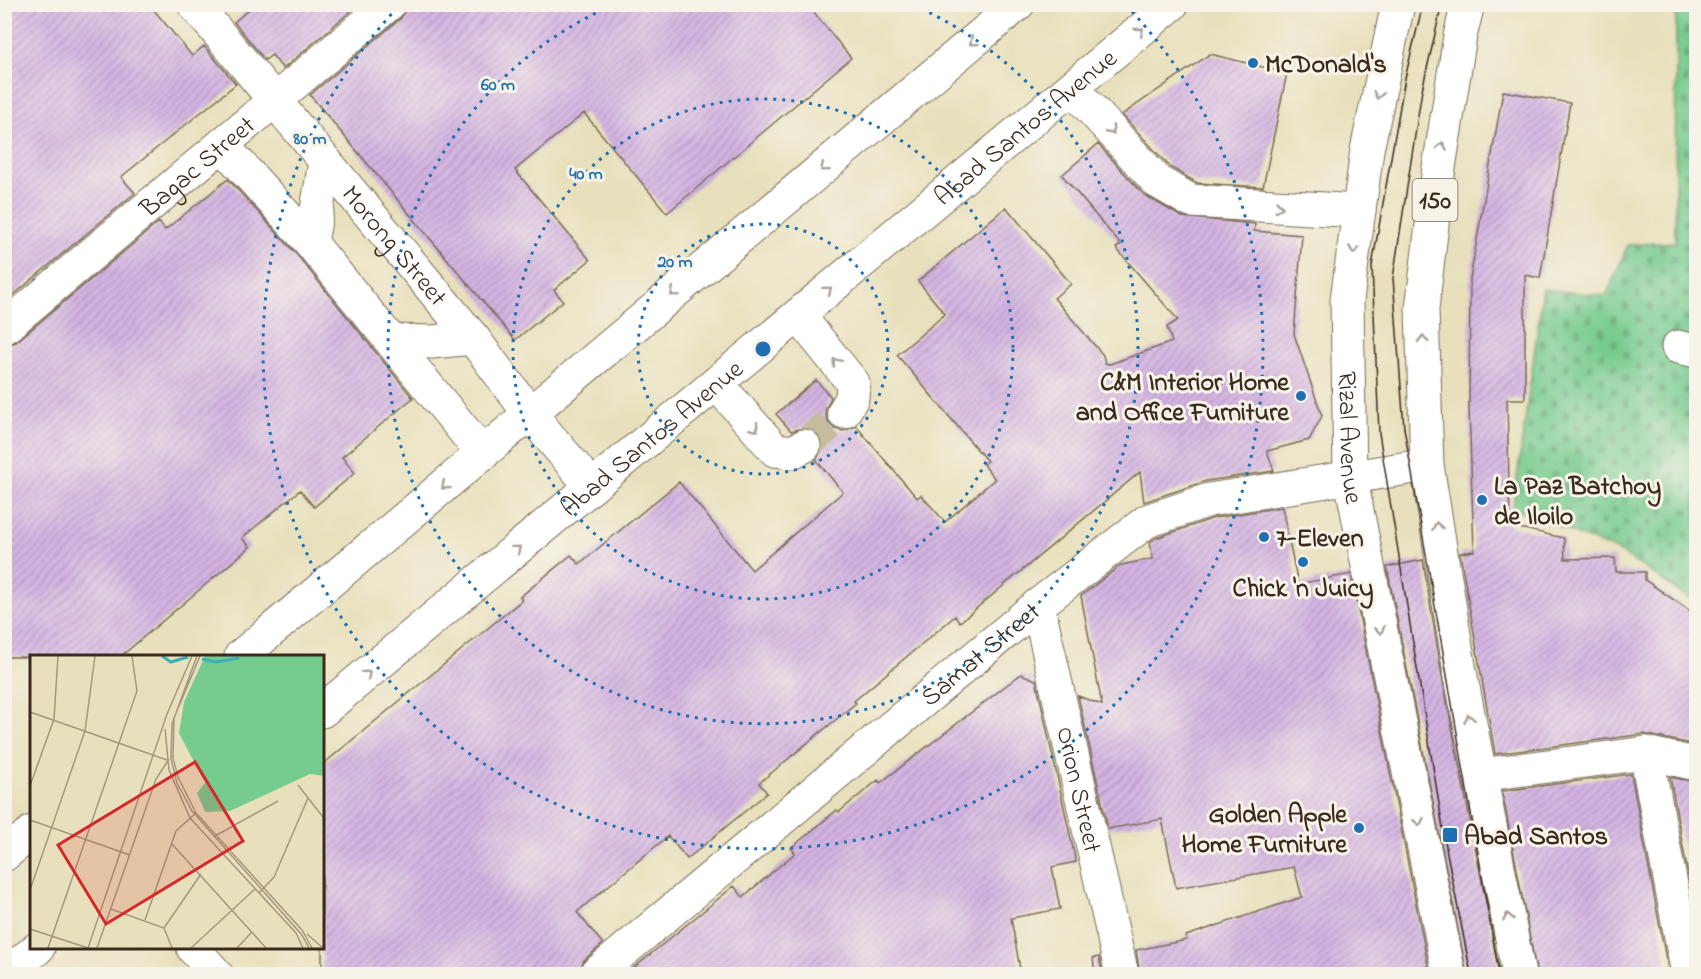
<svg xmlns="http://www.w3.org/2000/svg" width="1701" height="979" viewBox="0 0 1701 979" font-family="'Indie Flower',sans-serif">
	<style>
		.cemetery { fill: url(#cemetery-stones); stroke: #587a56; stroke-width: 1.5 }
		.building { fill: url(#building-hatch) }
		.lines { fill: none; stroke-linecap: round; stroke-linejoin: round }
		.minor-tunnel { stroke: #c5bc9c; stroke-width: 33; stroke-dasharray: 33 16; stroke-linecap: butt }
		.minor-casing { stroke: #786a55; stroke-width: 35 }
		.major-casing { stroke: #786a55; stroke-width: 35 }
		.minor { stroke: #fff; stroke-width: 33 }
		.major { stroke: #fff; stroke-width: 33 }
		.tram { stroke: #3b2a1e; stroke-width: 1.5 }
		.oneway { stroke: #a79f9a }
		.ring { fill: none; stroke: #1f6fb2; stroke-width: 3; stroke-dasharray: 3 6 }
		.poi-dot { fill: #1f6fb2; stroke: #f7f3e8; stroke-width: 2 }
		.labels { text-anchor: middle; stroke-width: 6; stroke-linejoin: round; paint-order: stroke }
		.shield { fill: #f7f3e8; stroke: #73665b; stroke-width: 1.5 }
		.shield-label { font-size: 24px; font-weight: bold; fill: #3b2a1e }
		.poi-label { font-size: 26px; font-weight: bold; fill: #3b2a1e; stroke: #f7f3e8; text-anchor: start }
		.street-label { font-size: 26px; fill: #3b2a1e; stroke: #f7f3e8 }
		.inset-river { fill: none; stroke: #3eafb7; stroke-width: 3 }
		.inset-road { fill: none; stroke: #a3977d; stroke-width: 1.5 }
		.view { fill: #d62828; fill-opacity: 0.15; stroke: #d62828; stroke-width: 3 }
		.inset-edge { fill: none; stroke: #3b2a1e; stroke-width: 3 }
		.centre { fill: #1f6fb2; stroke: #f7f3e8; stroke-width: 3 }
		.ring-label { font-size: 18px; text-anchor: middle; font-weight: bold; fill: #1f6fb2; stroke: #f7f3e8; stroke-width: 6; stroke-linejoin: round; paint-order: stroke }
	</style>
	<defs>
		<pattern id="cemetery-stones" width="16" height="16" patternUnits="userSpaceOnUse" patternTransform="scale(1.5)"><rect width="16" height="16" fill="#76cb8e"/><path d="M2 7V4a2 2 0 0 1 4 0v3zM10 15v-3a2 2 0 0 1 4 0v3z" fill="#67ae7a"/></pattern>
		<pattern id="building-hatch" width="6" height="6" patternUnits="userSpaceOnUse" patternTransform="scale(1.5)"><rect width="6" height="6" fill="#d5b5e4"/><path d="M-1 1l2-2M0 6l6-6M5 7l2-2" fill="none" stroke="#ae93b8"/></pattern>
	</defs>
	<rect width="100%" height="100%" fill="#f7f3e8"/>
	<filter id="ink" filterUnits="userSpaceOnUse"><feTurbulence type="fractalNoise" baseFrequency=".0167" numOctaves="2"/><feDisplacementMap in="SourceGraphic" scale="12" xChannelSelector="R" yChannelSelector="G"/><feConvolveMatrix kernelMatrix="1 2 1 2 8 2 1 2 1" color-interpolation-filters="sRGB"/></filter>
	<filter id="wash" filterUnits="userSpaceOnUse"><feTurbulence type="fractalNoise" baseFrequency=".008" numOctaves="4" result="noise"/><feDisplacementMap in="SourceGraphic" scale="24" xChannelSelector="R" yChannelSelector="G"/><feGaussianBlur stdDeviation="1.35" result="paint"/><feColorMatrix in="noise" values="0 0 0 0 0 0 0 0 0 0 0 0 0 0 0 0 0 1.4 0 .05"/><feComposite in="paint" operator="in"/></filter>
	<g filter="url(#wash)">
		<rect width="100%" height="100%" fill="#e8e0bc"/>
		<path class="cemetery" d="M1676 5H1696V603L1620 552 1513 508 1543 289 1606 296 1628 245 1675 242Z"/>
		<g id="blocks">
			<path class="building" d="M4 4H149L192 56 204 46 236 84 121 177 135 193 4 303Z
				M255 4H359L283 69 272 55 265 60 234 22Z
				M407 4H807L851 58 667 213 584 113 515 170 590 260 554 290 563 301 515 340 310 95 401 18Z
				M1210 54 1287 73 1263 187 1197 183 1170 167 1122 115Z
				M1503 91 1570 103 1540 278 1525 275V399H1507L1510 526 1564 538 1565 559 1615 558 1616 572H1645V580L1696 615V745L1644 734 1495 754 1460 553 1474 551 1469 408 1470 279Z
				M1098 144 1144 195 1182 217 1255 224 1254 231 1302 235 1294 334 1322 416 1309 440 1267 451 1274 471 1206 481 1144 502 1140 472 960 622 955 616 854 701 856 703 759 783 767 793 687 859 668 836 577 912 603 944 584 960 578 975H322V765L522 600 520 597 571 555 579 564 679 482 752 570 843 492 816 460 823 448 820 437 814 430 806 427 791 431 776 414 816 380 831 397 825 411 828 422 835 429 843 431 856 426 917 498 921 495 945 522 995 479 983 464 987 461 897 355 945 314 918 281 1006 207 1071 284 1054 298 1103 355 1105 363 1110 364 1172 342 1167 327 1178 320 1116 248 1121 245 1062 175Z
				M228 179 297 255 413 398 342 457 355 473 314 507 300 490 242 538 250 547 120 657H4V346L16 342 159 222 165 230Z
				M1282 507 1298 584 1351 574 1430 975H1140L1136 950 1187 940 1186 936 1302 897 1294 867 1176 888 1162 819 1108 829 1078 696 1102 705 1081 596 1121 565 1153 559 1150 542 1156 538 1214 518Z
				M1423 560 1442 676 1500 975H1467L1387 567Z
				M1021 674 1036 680 1076 862 1052 867 1060 909 1011 918 1021 975H625L734 886 743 897 795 853 791 848 837 810 839 812 878 780 880 783Z
				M1631 774 1669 975H1537L1502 791Z
				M1670 777 1696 782V918Z
				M1099 957 1103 975H1095L1093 958Z"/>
		</g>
	</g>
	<g filter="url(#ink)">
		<use href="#blocks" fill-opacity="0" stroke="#786a55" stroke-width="1.5"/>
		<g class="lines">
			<path class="minor-tunnel" d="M804 446 844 412"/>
			<defs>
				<g id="minor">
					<path id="s1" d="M194 4 473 338 530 414 592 487"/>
					<path d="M1072 88 1158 182 1191 201 1359 211"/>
					<path d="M222 145 311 243 483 454"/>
					<path d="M311 243 325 163"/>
					<path d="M798 315 853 383 852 398 844 412"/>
					<path id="s2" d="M4 328 389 4"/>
					<path d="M392 341 432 342 473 338"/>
					<path d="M1678 347 1696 351"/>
					<path d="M717 384 775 450 792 452 804 446"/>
					<path id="s3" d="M1038 605 1122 974"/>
					<path d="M1646 753 1688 974"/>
					<path d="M1480 775 1646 753 1696 764"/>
					<path d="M193 948 216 974"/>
					<path id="s4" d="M596 974 1038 605 1147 521 1209 500 1427 465"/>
				</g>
				<g id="major">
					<path id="s5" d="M1398 4 1367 150 1347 300 1350 475 1449 974"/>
					<path d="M1468 4 1460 36 1438 174 1422 309 1427 465 1460 672 1519 974"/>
					<path d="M241 656 1018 4"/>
					<path id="s6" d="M322 711 1172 4"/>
					<path d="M4 855 32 832"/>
					<path d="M6 974 38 948"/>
				</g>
			</defs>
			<use href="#minor" class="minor-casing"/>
			<use href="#major" class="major-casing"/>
			<use href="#minor" class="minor"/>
			<use href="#major" class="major"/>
			<path class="tram" d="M1423 4 1405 78 1372 266 1379 433 1447 853 1471 974
				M1442 4 1422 90 1393 278 1404 428 1499 974"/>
		</g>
		<defs><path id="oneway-chevron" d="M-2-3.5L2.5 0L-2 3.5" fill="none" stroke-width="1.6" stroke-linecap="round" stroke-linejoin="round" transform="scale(1.5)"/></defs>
		<g class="oneway">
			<use href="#oneway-chevron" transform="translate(1140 31) rotate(-40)"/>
			<use href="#oneway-chevron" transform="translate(973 42) rotate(140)"/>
			<use href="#oneway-chevron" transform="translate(1378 95) rotate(101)"/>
			<use href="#oneway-chevron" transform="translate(1111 131) rotate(48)"/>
			<use href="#oneway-chevron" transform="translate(1442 146) rotate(-81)"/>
			<use href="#oneway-chevron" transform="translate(824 168) rotate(140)"/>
			<use href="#oneway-chevron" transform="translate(1279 207) rotate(4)"/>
			<use href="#oneway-chevron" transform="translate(1354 250) rotate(98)"/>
			<use href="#oneway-chevron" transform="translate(828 290) rotate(-40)"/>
			<use href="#oneway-chevron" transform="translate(674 293) rotate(140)"/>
			<use href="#oneway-chevron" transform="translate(1423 339) rotate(-91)"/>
			<use href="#oneway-chevron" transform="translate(836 362) rotate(-130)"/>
			<use href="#oneway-chevron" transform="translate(755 428) rotate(49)"/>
			<use href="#oneway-chevron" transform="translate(445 486) rotate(140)"/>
			<use href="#oneway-chevron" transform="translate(1437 526) rotate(-99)"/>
			<use href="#oneway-chevron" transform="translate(517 549) rotate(-40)"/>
			<use href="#oneway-chevron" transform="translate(1380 630) rotate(79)"/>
			<use href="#oneway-chevron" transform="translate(367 674) rotate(-40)"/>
			<use href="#oneway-chevron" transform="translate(1469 718) rotate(-101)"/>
			<use href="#oneway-chevron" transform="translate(1419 822) rotate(79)"/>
			<use href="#oneway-chevron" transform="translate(1508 917) rotate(-101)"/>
		</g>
	</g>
	<g class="ring">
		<circle cx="763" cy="349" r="125"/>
		<circle cx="763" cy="349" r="250"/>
		<path d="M913 5A375 375 0 1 1 613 5"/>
		<path d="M1126 5A500 500 0 1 1 400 5"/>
	</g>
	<g class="poi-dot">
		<circle cx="1253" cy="63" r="6"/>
		<circle cx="1301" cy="396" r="6"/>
		<circle cx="1482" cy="500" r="6"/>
		<circle cx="1264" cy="537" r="6"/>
		<circle cx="1303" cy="562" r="6"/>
		<circle cx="1359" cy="828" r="6"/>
		<rect x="1442" y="827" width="16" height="16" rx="3"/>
	</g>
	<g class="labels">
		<rect class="shield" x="1412.5" y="179" width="45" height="42" rx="4.5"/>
		<g class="shield-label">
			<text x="1435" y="208">150</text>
		</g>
		<g class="poi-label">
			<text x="1265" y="72">McDonald's</text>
			<text x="1289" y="390" text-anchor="end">C&amp;M Interior Home<tspan x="1289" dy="30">and Office Furniture</tspan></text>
			<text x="1494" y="494">La Paz Batchoy<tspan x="1494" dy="30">de Iloilo</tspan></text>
			<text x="1276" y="546">7-Eleven</text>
			<text x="1303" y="596" text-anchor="middle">Chick 'n Juicy</text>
			<text x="1347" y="822" text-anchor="end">Golden Apple<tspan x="1347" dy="30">Home Furniture</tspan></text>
			<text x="1464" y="844">Abad Santos</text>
		</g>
		<g class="street-label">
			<text dy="9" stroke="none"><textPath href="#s6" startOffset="914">Abad Santos Avenue</textPath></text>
			<text dy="9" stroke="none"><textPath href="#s2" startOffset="252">Bagac Street</textPath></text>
			<text dy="9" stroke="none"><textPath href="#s1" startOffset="314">Morong Street</textPath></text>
			<text dy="9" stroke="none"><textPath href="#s6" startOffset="428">Abad Santos Avenue</textPath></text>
			<text dy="9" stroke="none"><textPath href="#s5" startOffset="438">Rizal Avenue</textPath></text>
			<text dy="9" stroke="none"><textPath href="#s4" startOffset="500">Samat Street</textPath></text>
			<text dy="9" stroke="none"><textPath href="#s3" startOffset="189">Orion Street</textPath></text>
		</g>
	</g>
	<g transform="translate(30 655)">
		<rect width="294" height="294" fill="#e8e0bc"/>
		<path d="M175 1H294V121L280 119 200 156 175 157 167 138 175 128 149 78 154 47Z" fill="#76cb8e"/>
		<path class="inset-river" d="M132 1 141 7 158 2M172 4 186 7 209 3"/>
		<path class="inset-road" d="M167 1 142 69 141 104 147 128 162 156 272 280 279 293M170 1 144 63 143 103 148 122 166 158 272 275 282 293M0 57 137 105M135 74 139 115 160 163 266 278 273 293M268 130 293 162M0 131 24 64 28 1M0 165 100 200M185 181 248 146M141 188 236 293M0 235 55 76 65 1M229 238 244 222 278 143M81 254 134 273 142 293M115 265 146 176 166 158M134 273 171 219M0 274 58 293M277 279 293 293M18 293 107 36 102 1M58 293 137 59 162 1M67 293 126 124 139 104M161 293 225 234M207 293 222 277"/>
		<path class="view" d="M165 107 213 186 76 269 28 190Z"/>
		<rect width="294" height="294" class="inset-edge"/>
	</g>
	<circle cx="763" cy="349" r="9" class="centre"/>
	<g class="ring-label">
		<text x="498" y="90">60 m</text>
		<text x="310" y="144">80 m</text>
		<text x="586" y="179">40 m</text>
		<text x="675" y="267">20 m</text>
	</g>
	<rect width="1701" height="979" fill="none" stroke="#f7f3e8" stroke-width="24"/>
</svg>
